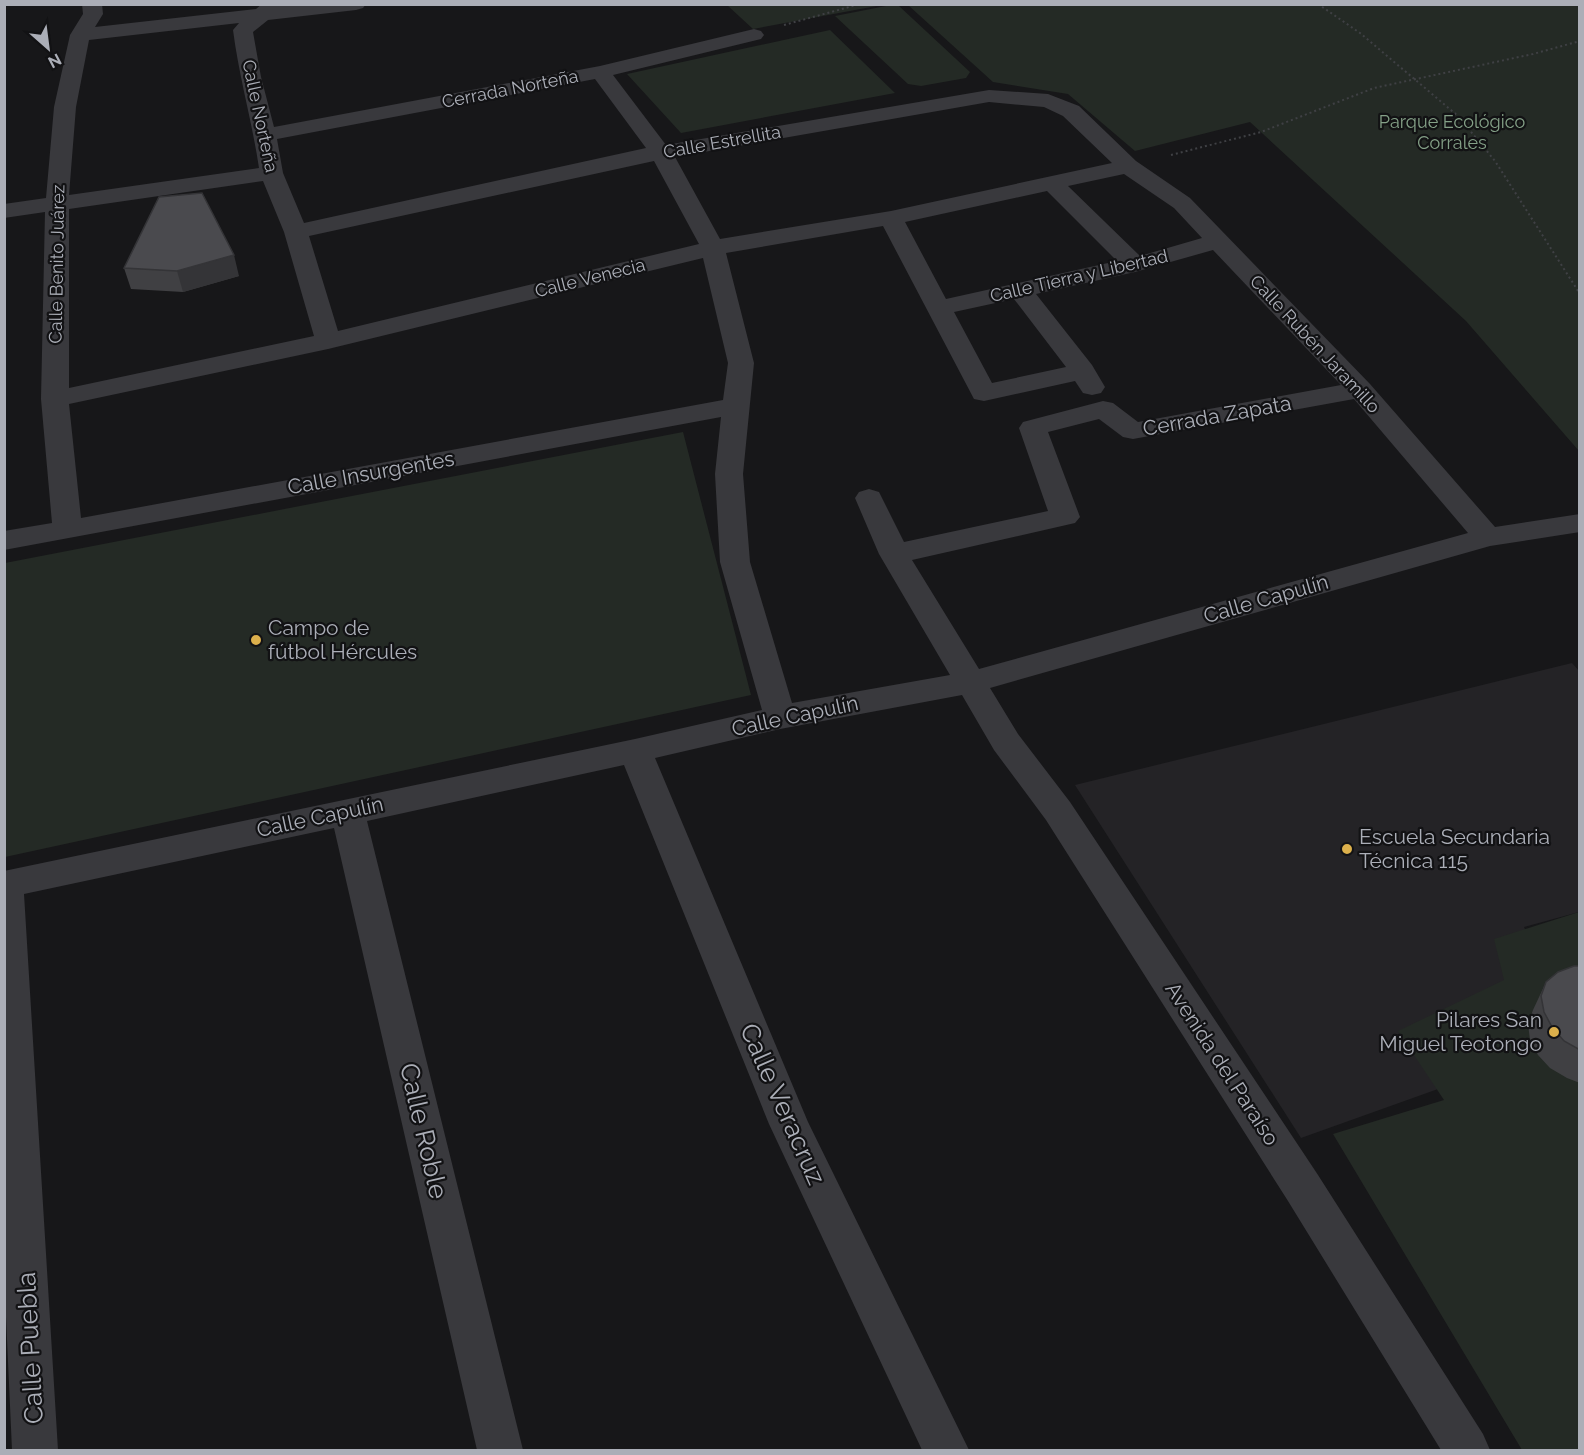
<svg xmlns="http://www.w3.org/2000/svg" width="1584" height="1455" viewBox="0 0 1584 1455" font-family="Raleway,sans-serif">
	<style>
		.built { fill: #242326 }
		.green { fill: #242a25 }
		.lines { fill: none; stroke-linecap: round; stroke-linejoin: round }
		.path { stroke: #3f4044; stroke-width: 2; stroke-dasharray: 2 3; stroke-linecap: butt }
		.minor { fill: #39393d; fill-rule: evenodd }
		.wall { fill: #404043 }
		.shaded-wall { fill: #343437 }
		.building { fill: #4a4a4e; stroke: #343437; stroke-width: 1.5 }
		.poi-dot { fill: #dcb04c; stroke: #121214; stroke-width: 2 }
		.labels { text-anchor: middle; stroke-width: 4.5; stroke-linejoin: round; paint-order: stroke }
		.far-street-label { font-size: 18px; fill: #abaeb7; stroke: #121214 }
		.far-park-label { font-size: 18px; fill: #84a087; stroke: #121214 }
		.street-label { font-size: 21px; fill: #abaeb7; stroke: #121214 }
		.poi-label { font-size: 21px; fill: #abaeb7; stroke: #121214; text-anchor: start }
		.near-street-label { font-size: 26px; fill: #abaeb7; stroke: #121214 }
	</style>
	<rect width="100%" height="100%" fill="#171719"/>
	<path class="built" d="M1572 663 1580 672 1579 912 1524 927 1539 964 1438 1089 1301 1138 1075 785Z"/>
	<path class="green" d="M727 5H882L753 29Z
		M891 5 899 6 970 72 966 78 921 86 908 84 835 16Z
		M908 5H1579V451L1466 321 1250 122 1135 151 1068 94 993 82Z
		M830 30 895 93 681 133 627 74Z
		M683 432 751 695 5 857V563Z
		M1579 912V1450H1522L1333 1134 1444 1100 1398 1031 1504 980 1494 939Z"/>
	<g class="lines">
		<path class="path" d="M1318 4 1360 33 1458 116 1495 161 1580 294
			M784 25 860 4
			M1171 155 1261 132 1374 88 1533 54 1580 41"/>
		<path class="minor" d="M82 4H102L103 14 95 27 256 9 262 4H366L363 8 356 10 268 20 253 32 261 77 274 127 600 66 754 29 761 31 764 35 761 39 613 75 666 145 989 90 1048 94 1079 106 1136 161 1190 198 1370 384 1495 527 1580 514V532L1490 546 990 688 1018 734 1070 802 1318 1175 1483 1434 1490 1450H1441L1288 1201 1046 820 994 750 962 695 780 729 655 758 808 1122 969 1450H922L769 1124 624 765 367 821 523 1450H477L334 828 24 894 58 1450H12L4 1273V871L635 739 762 710 720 562 715 474 721 417 4 550V531L52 523 41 399 45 212 4 218V204L46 198 54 107 70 35 83 14ZM239 23 233 30C239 77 252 121 259 168L69 195 76 107 89 40ZM595 79 646 148 304 223 283 173 277 139ZM989 102 1044 107 1063 116 1112 163 891 211 720 239 675 157ZM654 161 699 244 338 331 309 236ZM1124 174 1174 208 1202 238 1140 256 1068 186ZM263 181 284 232 314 336 69 388V209ZM1047 191 1117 261 946 299 905 222ZM883 226 974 399 984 401 1075 381 1083 393 1092 395 1101 393 1105 387 1092 365 1036 294 1135 272 1213 250 1341 385 1138 422 1113 403 1103 401 1023 422 1019 428 1048 511 904 542 879 492 869 489 859 492 855 498 879 554 950 675 792 703 750 562 743 474 754 363 726 253ZM703 258 728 363 723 400 81 518 69 404 328 349ZM1014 299 1066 367 992 383 954 312ZM1354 399 1468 533 979 669 912 560 1075 523 1080 517 1048 432 1099 419 1123 437 1133 439Z"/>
	</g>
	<path class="wall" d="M159 197 239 276 183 292 131 289 124 268Z
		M1580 966V1083L1567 1078 1550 1068 1538 1055 1530 1040 1528 1024 1533 1010 1546 982Z"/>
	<path class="shaded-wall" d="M234 255 239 276 183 292 177 271Z"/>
	<path class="building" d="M202 193 234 255 177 271 124 268 159 197Z
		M1574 966H1580V1050L1564 1041 1552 1027 1544 1012 1541 996 1546 982 1558 972Z"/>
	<g class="poi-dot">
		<circle cx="256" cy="640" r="6"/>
		<circle cx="1347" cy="849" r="6"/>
		<circle cx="1554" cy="1032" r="6"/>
	</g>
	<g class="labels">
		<g class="far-street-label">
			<text transform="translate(510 89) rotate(-11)" y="6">Cerrada Norteña</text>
			<text transform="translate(260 116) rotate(78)" y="6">Calle Norteña</text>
			<text transform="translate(722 142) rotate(-10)" y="6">Calle Estrellita</text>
			<text transform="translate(57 264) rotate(-89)" y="6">Calle Benito Juárez</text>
			<text transform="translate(1079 276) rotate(-13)" y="6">Calle Tierra y Libertad</text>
			<text transform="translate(590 278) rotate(-14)" y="6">Calle Venecia</text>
			<text transform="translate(1315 344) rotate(47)" y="6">Calle Rubén Jaramillo</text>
		</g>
		<g class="far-park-label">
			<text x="1452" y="128">Parque Ecológico<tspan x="1452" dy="21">Corrales</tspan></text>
		</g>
		<g class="street-label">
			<text transform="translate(1217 416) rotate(-10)" y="7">Cerrada Zapata</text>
			<text transform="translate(371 473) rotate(-10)" y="7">Calle Insurgentes</text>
			<text transform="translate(1266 599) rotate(-16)" y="7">Calle Capulín</text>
			<text transform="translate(795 716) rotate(-12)" y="7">Calle Capulín</text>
			<text transform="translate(320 817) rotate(-12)" y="7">Calle Capulín</text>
			<text transform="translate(1222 1064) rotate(57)" y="7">Avenida del Paraíso</text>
		</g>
		<g class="poi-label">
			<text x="268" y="635">Campo de<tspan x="268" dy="24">fútbol Hércules</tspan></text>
			<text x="1359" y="844">Escuela Secundaria<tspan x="1359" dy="24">Técnica 115</tspan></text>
			<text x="1542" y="1027" text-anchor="end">Pilares San<tspan x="1542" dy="24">Miguel Teotongo</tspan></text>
		</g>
		<g class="near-street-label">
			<text transform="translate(783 1104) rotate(66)" y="9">Calle Veracruz</text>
			<text transform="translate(424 1131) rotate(77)" y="9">Calle Roble</text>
			<text transform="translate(30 1348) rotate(-93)" y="9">Calle Puebla</text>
		</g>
	</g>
	<rect width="1584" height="1455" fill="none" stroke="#abaeb7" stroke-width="12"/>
	<g transform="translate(48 48) rotate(152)" stroke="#121214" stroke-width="4.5" paint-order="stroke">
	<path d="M0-4.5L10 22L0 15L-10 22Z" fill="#abaeb7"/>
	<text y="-9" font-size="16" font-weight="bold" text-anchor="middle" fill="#abaeb7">N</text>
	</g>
</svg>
